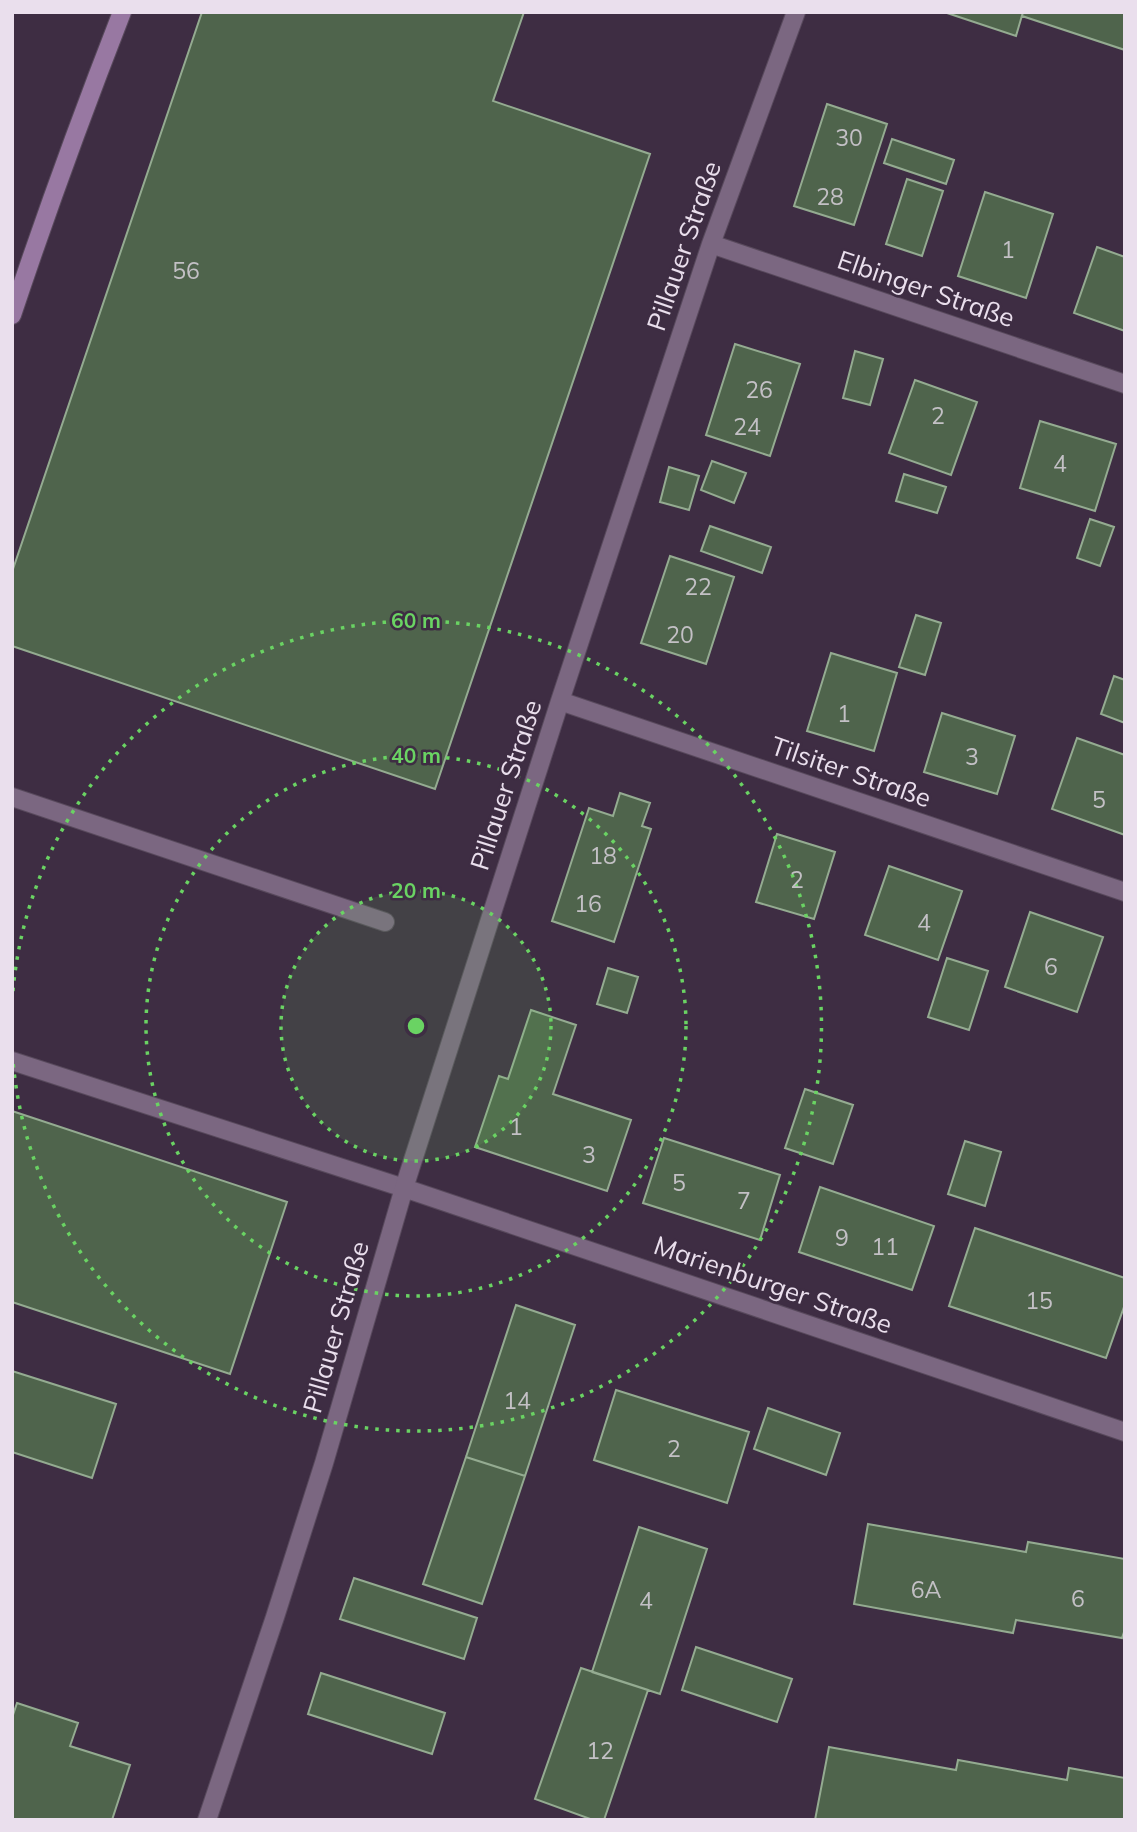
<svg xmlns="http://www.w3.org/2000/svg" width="1137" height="1832" viewBox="0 0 1137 1832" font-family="Mulish,sans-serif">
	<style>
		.building { fill: #4f644c; stroke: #94ab91; stroke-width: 2 }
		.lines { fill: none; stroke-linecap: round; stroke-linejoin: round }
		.service-casing { stroke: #58495c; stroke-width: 20 }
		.minor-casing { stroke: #58495c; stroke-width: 20 }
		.secondary-casing { stroke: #58495c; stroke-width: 20 }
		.service { stroke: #7b6781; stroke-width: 18 }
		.minor { stroke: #7b6781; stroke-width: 18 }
		.secondary { stroke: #9878a2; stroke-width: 18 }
		.ring { fill: none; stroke: #6ad363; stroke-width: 3.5; stroke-dasharray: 3.5 7 }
		.labels { text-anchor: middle; stroke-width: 5; stroke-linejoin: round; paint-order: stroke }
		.number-label { font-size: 23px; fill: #c3c0c5 }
		.street-label { font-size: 26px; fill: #eadfed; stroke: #3e2d43 }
		.centre { fill: #6ad363; stroke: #3e2d43; stroke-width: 3.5 }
		.ring-label { font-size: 21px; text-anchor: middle; font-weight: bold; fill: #6ad363; stroke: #3e2d43; stroke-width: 5; stroke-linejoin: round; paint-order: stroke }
	</style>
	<rect width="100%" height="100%" fill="#3e2d43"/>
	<path class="building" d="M202 12H524L493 101 650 154 435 789 12 646V572Z
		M944 12H1023L1016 36Z
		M1023 12H1125V50L1022 16Z
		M827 104 887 124 854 225 794 206Z
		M892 139 954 160 946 184 884 163Z
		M907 179 943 191 922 256 886 244Z
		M985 192 1053 214 1026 298 958 276Z
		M1097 247 1125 257V331L1074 313Z
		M735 344 800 364 770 456 706 435Z
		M855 351 883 359 870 405 843 398Z
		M915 380 977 402 951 475 889 453Z
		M1040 421 1116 444 1095 511 1020 488Z
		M712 461 746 473 734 503 701 490Z
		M669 467 699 476 689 510 660 502Z
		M904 474 946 487 937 513 896 501Z
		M1090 519 1114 527 1100 566 1077 558Z
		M710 526 771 547 762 573 701 551Z
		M670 556 734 577 706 664 641 643Z
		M916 615 941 623 925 675 899 667Z
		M831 653 897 673 874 751 807 731Z
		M1114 676 1125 680V723L1101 714Z
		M942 713 1015 736 997 794 924 772Z
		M1077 738 1125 755V835L1052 809Z
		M620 793 650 803 642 826 651 829 614 942 552 921 589 808 613 816Z
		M777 834 835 852 814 919 756 902Z
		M889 866 962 891 938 960 865 935Z
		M1030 912 1103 937 1077 1012 1005 987Z
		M947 958 988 971 969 1030 928 1017Z
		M608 968 638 977 627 1013 597 1004Z
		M531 1010 576 1025 553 1094 631 1120 607 1191 475 1147 499 1076 508 1079Z
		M805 1089 853 1105 833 1164 785 1148Z
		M12 1111 287 1202 230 1374 12 1302Z
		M664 1138 780 1175 760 1240 643 1203Z
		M965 1141 1001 1152 985 1206 948 1194Z
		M820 1187 934 1226 912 1290 799 1252Z
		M975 1228 1125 1278V1304L1106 1358 949 1306Z
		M516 1305 575 1325 525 1476 466 1457Z
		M12 1371 116 1404 92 1478 12 1452Z
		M616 1390 749 1432 727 1503 594 1460Z
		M768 1408 840 1433 826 1475 754 1449Z
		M466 1457 525 1476 482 1604 423 1584Z
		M868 1524 1026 1552 1028 1542 1125 1559V1629L1122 1638 1016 1620 1013 1633 854 1604Z
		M639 1527 707 1549 660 1694 592 1672Z
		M354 1578 477 1618 464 1659 340 1619Z
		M696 1647 792 1679 777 1722 682 1690Z
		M581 1668 648 1690 604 1820H593L535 1799Z
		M321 1673 445 1713 432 1754 308 1714Z
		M17 1703 78 1723 70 1746 130 1765 112 1820H12V1718Z
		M829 1747 956 1770 958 1760 1067 1780 1069 1768 1125 1778V1820H815Z"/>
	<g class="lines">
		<defs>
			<path id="service" d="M12 797 385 922
				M12 1061 404 1188"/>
			<path id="minor" d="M711 244 1125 384
				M560 701 1125 892
				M404 1188 1125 1432
				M207 1820 275 1617 324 1463 404 1188 560 701 711 244 796 12"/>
			<path id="secondary" d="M12 315C46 213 83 112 122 12"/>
		</defs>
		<use href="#service" class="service-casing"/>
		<use href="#minor" class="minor-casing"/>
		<use href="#secondary" class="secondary-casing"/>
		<use href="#service" class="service"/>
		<use href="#minor" class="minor"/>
		<use href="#secondary" class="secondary"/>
	</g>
	<circle cx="416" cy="1026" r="135" fill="#6ad363" fill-opacity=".12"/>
	<g class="ring">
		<circle cx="416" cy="1026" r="135"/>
		<circle cx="416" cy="1026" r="270"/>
		<path d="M13 991A405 405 0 1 1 13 1061"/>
	</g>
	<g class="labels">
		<g class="number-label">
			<text x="849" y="146">30</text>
			<text x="830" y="205">28</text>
			<text x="1008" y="258">1</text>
			<text x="186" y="279">56</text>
			<text x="759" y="398">26</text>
			<text x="938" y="424">2</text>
			<text x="747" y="435">24</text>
			<text x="1060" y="472">4</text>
			<text x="698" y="595">22</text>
			<text x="680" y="643">20</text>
			<text x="844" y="722">1</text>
			<text x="972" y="765">3</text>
			<text x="1099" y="808">5</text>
			<text x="603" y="864">18</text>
			<text x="797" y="888">2</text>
			<text x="588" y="912">16</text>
			<text x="924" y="931">4</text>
			<text x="1051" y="975">6</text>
			<text x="516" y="1135">1</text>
			<text x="589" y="1163">3</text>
			<text x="679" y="1191">5</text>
			<text x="744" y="1209">7</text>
			<text x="842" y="1246">9</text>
			<text x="885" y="1255">11</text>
			<text x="1039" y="1309">15</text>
			<text x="517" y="1409">14</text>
			<text x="674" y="1457">2</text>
			<text x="926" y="1598">6A</text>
			<text x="1078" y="1607">6</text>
			<text x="646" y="1609">4</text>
			<text x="600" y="1759">12</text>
		</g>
		<g class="street-label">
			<text transform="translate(684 246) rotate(-71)" y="9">Pillauer Straße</text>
			<text transform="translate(926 289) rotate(19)" y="9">Elbinger Straße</text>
			<text transform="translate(851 772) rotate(19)" y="9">Tilsiter Straße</text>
			<text transform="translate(506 785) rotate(-72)" y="9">Pillauer Straße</text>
			<text transform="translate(773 1285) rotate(19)" y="9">Marienburger Straße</text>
			<text transform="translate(336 1327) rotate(-74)" y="9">Pillauer Straße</text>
		</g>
	</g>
	<circle cx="416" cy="1026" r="10" class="centre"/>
	<g class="ring-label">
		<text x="416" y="628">60 m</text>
		<text x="416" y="763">40 m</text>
		<text x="416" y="898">20 m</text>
	</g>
	<rect width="1137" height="1832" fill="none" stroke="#eadfed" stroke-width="28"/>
</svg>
